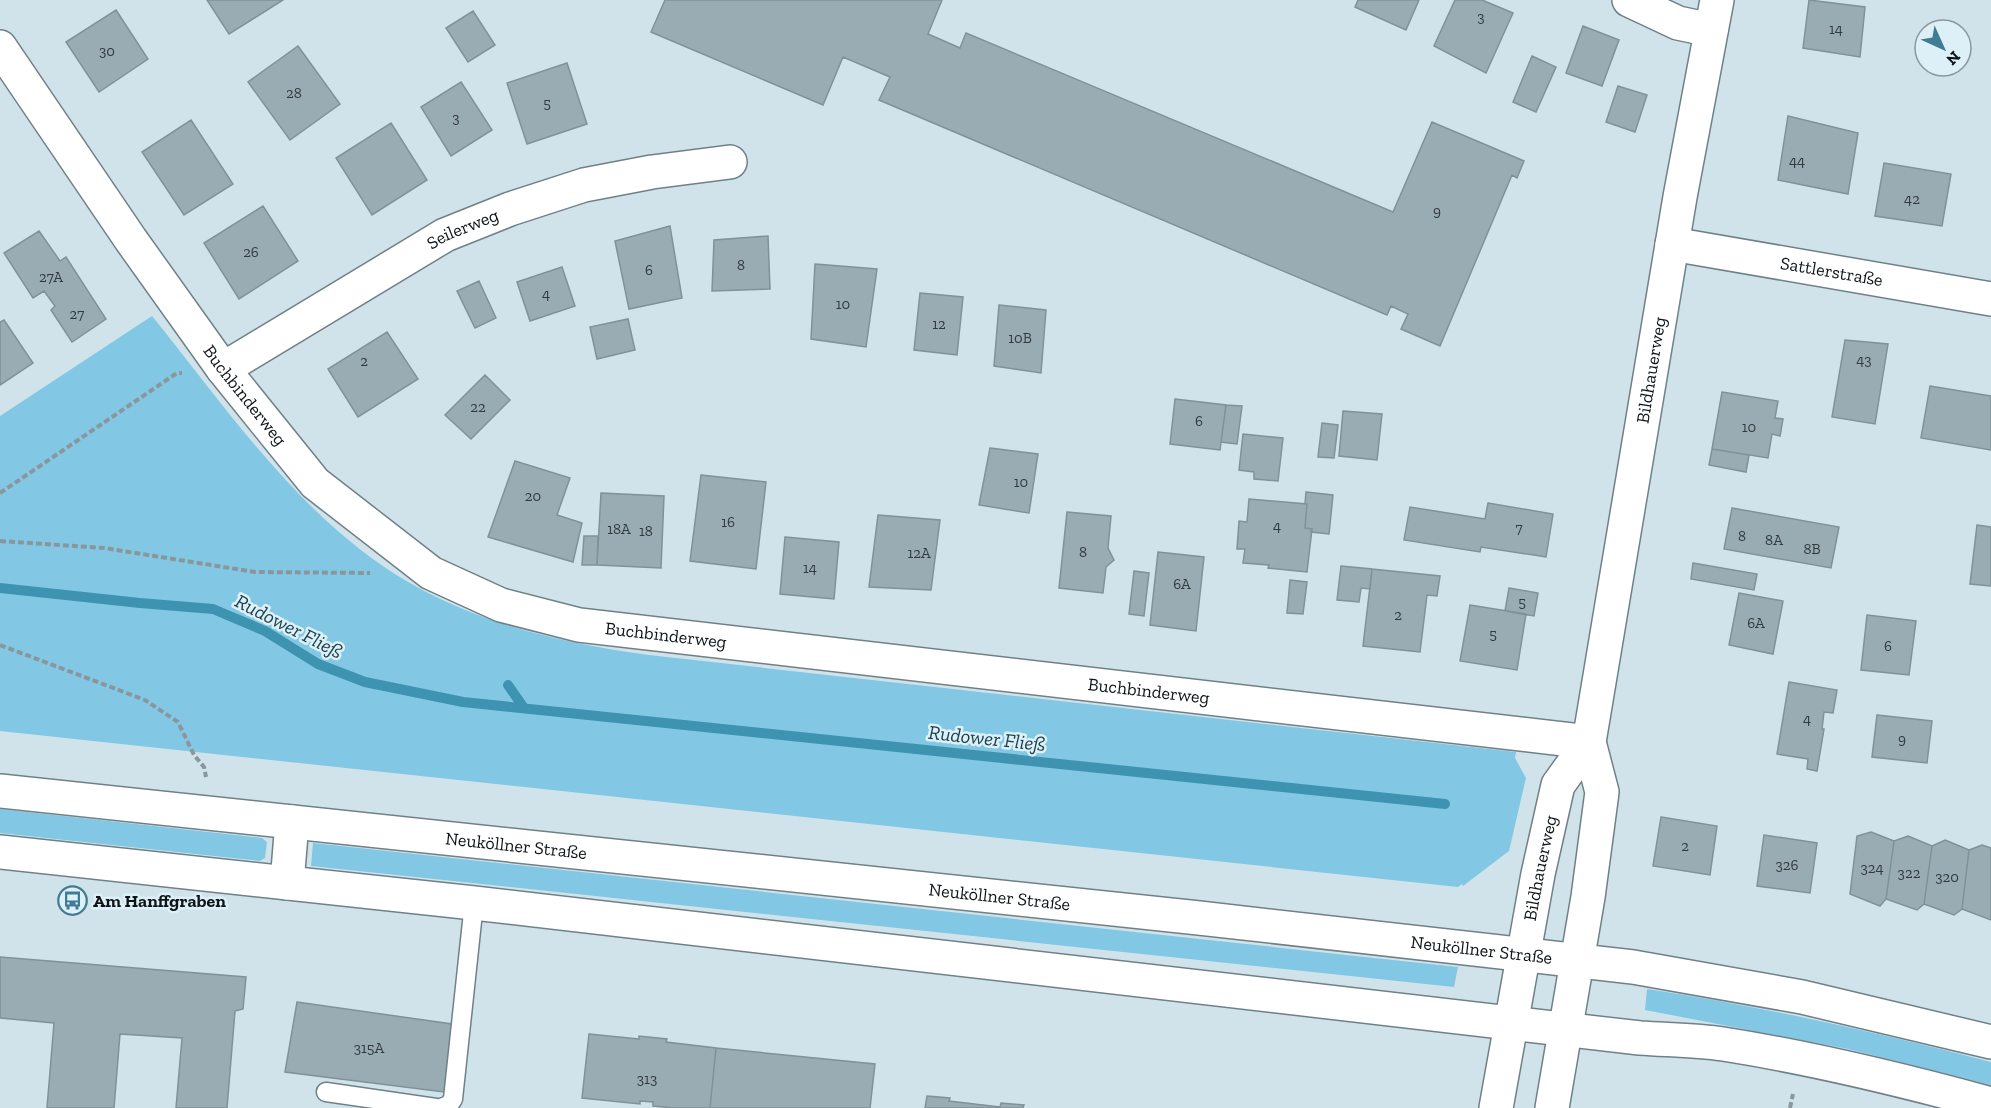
<svg xmlns="http://www.w3.org/2000/svg" width="1991" height="1108" viewBox="0 0 1991 1108" font-family="'Zilla Slab',serif">
	<style>
		.green { fill: #82c8e4 }
		.lines { fill: none; stroke-linecap: round; stroke-linejoin: round }
		.stream { stroke: #3e93b1; stroke-width: 10 }
		.building { fill: #9aacb3; stroke: #809198; stroke-width: 1.5 }
		.service-casing { stroke: #708087; stroke-width: 21 }
		.minor-casing { stroke: #708087; stroke-width: 36 }
		.secondary-casing { stroke: #708087; stroke-width: 36 }
		.path { stroke: #89979d; stroke-width: 4; stroke-dasharray: 6 3; stroke-linecap: butt }
		.service { stroke: #fff; stroke-width: 18 }
		.minor { stroke: #fff; stroke-width: 33 }
		.secondary { stroke: #fff; stroke-width: 33 }
		.labels { text-anchor: middle; stroke-width: 5; stroke-linejoin: round; paint-order: stroke }
		.number-label { font-size: 15px; fill: #313a3e }
		.street-label { font-size: 18px; fill: #0e1417; stroke: #ddf0f8 }
		.poi-label { font-size: 18px; font-weight: bold; fill: #0e1417; stroke: #ddf0f8; text-anchor: start }
		.water-label { font-size: 20px; font-style: italic; fill: #1a404e; stroke: #ddf0f8 }
	</style>
	<rect width="100%" height="100%" fill="#d0e3ea"/>
	<path class="green" d="M152 316C228 410 303 522 410 583 483 625 566 644 649 655L1516 752 1515 758 1526 778 1509 851 1463 886 1462 884 1458 887 0 731V416Z
		M0 809 262 838 267 842 265 858 260 861 0 833Z
		M313 843 1458 967 1454 987 311 866Z
		M1647 989C1763 1007 1878 1032 1991 1062V1085L1848 1049 1645 1010Z"/>
	<g class="lines">
		<path class="stream" d="M0 588 140 603 213 609 265 631 318 664 365 682 463 702 1445 804
			M508 685 524 708"/>
	</g>
	<path class="building" d="M207 0H283L229 34Z
		M665 0H942L928 34 960 48 966 33 1393 212 1432 122 1524 161 1517 178 1512 175 1440 346 1401 329 1408 314 1391 306 1387 315 879 100 890 77 843 57 823 105 651 32Z
		M1358 0H1419L1406 30 1355 7Z
		M1455 0H1482L1513 13 1486 73 1434 46Z
		M1809 0 1865 7 1860 57 1803 48Z
		M116 10 148 59 99 92 66 42Z
		M473 11 495 45 468 62 446 28Z
		M1583 26 1619 40 1602 86 1566 73Z
		M298 46 340 104 290 140 248 82Z
		M1532 56 1556 67 1536 112 1513 102Z
		M567 63 587 124 527 144 507 83Z
		M461 82 492 130 451 156 421 107Z
		M1618 86 1647 95 1635 132 1606 122Z
		M1788 116 1858 133 1848 194 1778 180Z
		M191 120 233 184 184 215 142 152Z
		M391 123 427 180 372 215 336 158Z
		M1884 163 1951 174 1942 226 1875 216Z
		M263 206 298 261 239 299 204 243Z
		M670 226 682 298 629 309 615 241Z
		M39 231 60 261 66 257 106 319 72 342 51 310 55 306 44 291 33 298 4 253Z
		M768 236 770 289 712 291 714 240Z
		M815 264 877 269 866 347 811 339Z
		M562 267 575 306 530 321 517 282Z
		M479 281 496 318 475 328 457 291Z
		M920 293 963 297 957 355 914 350Z
		M999 305 1046 310 1041 373 994 366Z
		M628 319 635 350 597 359 590 327Z
		M4 320 33 363 0 385V322Z
		M387 332 418 379 358 417 328 369Z
		M1845 340 1888 344 1875 424 1832 417Z
		M485 375 510 400 471 439 445 415Z
		M1930 386 1991 396V450L1921 438Z
		M1722 392 1778 401 1775 418 1783 419 1780 436 1772 434 1768 458 1712 449Z
		M1175 399 1226 405 1220 450 1170 444Z
		M1226 405 1242 406 1237 444 1221 442Z
		M1343 411 1382 414 1377 460 1339 456Z
		M1322 423 1338 425 1334 458 1318 457Z
		M1243 434 1283 438 1278 481 1254 479V472L1239 470Z
		M990 448 1038 454 1029 513 979 505Z
		M1712 449 1749 455 1746 472 1709 465Z
		M515 461 570 478 557 515 582 523 573 562 488 537Z
		M701 475 766 482 756 569 690 561Z
		M1306 492 1333 495 1329 534 1311 532 1312 529 1305 528 1307 504H1305Z
		M601 493 664 496 661 568 597 565Z
		M1249 499 1307 504 1305 528 1312 529 1307 572 1268 568 1269 565 1243 563 1245 549H1237L1239 521 1247 522Z
		M1488 503 1553 514 1546 557 1481 547 1480 552 1404 540 1410 507 1485 519Z
		M1732 508 1839 527 1831 568 1724 549Z
		M1067 512 1111 516 1108 548 1114 560 1106 567 1103 593 1059 588Z
		M878 515 940 520 931 590 869 587Z
		M1977 525 1991 527V586L1970 584Z
		M584 536H598L597 565H582Z
		M785 537 839 542 834 599 780 594Z
		M1158 552 1204 557 1196 631 1150 625Z
		M1693 563 1757 574 1754 590 1691 579Z
		M1341 566 1372 569 1370 589 1361 588 1359 602 1337 600Z
		M1372 569 1440 576 1437 596 1427 595 1420 652 1363 646Z
		M1134 571 1149 573 1144 616 1129 614Z
		M1290 580 1307 582 1303 614 1287 613Z
		M1509 588 1538 593 1534 616 1505 611Z
		M1739 593 1783 601 1773 654 1729 645Z
		M1470 605 1526 614 1517 670 1460 661Z
		M1867 615 1916 621 1909 675 1861 670Z
		M1789 682 1837 690 1833 713 1824 712 1822 729H1824L1817 771 1807 769 1808 759 1777 754Z
		M1877 715 1932 721 1927 763 1872 757Z
		M1661 817 1717 826 1710 875 1653 866Z
		M1871 832 1894 841 1886 899 1880 906 1850 894 1857 836Z
		M1764 835 1817 843 1810 893 1757 886Z
		M1908 836 1932 846 1924 904 1917 910 1886 899 1894 841Z
		M1945 840 1969 850 1962 909 1954 915 1924 904 1932 846Z
		M1982 845 1991 848V920L1962 909 1969 850Z
		M0 957 246 977 243 1009 235 1011 227 1108H176L182 1038 120 1034 114 1108H47L54 1023 0 1018Z
		M297 1002 452 1024 444 1092 285 1072Z
		M589 1034 639 1039V1036L667 1039 666 1042 716 1048 710 1108H674L653 1106V1102L640 1101V1104L582 1098Z
		M716 1048 875 1064 870 1108H710Z
		M927 1096 950 1098 949 1101 1000 1107 1001 1103 1024 1105 1023 1108H925Z"/>
	<g class="lines">
		<defs>
			<path id="service" d="M326 1092 436 1108
				M441 1108 449 1105 453 1099 474 903"/>
			<g id="minor">
				<path d="M1629 0 1678 23 1711 30"/>
				<path id="s1" d="M0 47 131 240 223 369 315 483 431 573 501 605 579 625 1589 742"/>
				<path id="s2" d="M1672 244 1991 299"/>
				<path id="s3" d="M223 369 445 235 510 209 584 185 652 172 730 162"/>
				<path id="s4" d="M1496 1108 1538 874 1558 785 1589 742 1680 197 1717 0"/>
				<path d="M1552 1108 1588 897 1602 792 1589 742"/>
			</g>
			<g id="secondary">
				<path id="s5" d="M0 791 1199 918 1633 967 1802 997 1991 1042"/>
				<path d="M0 852 474 903 1640 1038C1668 1040 1696 1040 1723 1044 1813 1058 1903 1080 1991 1104"/>
				<path d="M287 883 292 822"/>
			</g>
		</defs>
		<use href="#service" class="service-casing"/>
		<use href="#minor" class="minor-casing"/>
		<use href="#secondary" class="secondary-casing"/>
		<path class="path" d="M0 493 177 373H182
			M0 541 104 548 255 572 370 573
			M0 645 145 700 178 722 194 755 204 767 206 777
			M1790 1108 1793 1094"/>
		<use href="#service" class="service"/>
		<use href="#minor" class="minor"/>
		<use href="#secondary" class="secondary"/>
	</g>
	<defs>
		<symbol id="bus-ring" viewBox="-11 -11 22 22"><circle r="9.5" fill="#ddf0f8" stroke="#407c93" stroke-width="1.5"/><path d="M-5-6H5V4H4V6H2V4H-2V6H-4V4H-5ZM-3.5-4V0h7V-4ZM-3.5 1.2v1.5H-2V1.2ZM2 1.2v1.5H3.5V1.2Z" fill="#407c93"/></symbol>
	</defs>
	<g fill-rule="evenodd">
		<use href="#bus-ring" x="56" y="884" width="33" height="33"/>
	</g>
	<g class="labels">
		<g class="number-label">
			<text x="1481" y="22">3</text>
			<text x="1836" y="34">14</text>
			<text x="107" y="56">30</text>
			<text x="294" y="98">28</text>
			<text x="547" y="108">5</text>
			<text x="456" y="123">3</text>
			<text x="1797" y="166">44</text>
			<text x="1912" y="204">42</text>
			<text x="1437" y="216">9</text>
			<text x="251" y="257">26</text>
			<text x="741" y="270">8</text>
			<text x="649" y="275">6</text>
			<text x="51" y="282">27A</text>
			<text x="546" y="299">4</text>
			<text x="843" y="309">10</text>
			<text x="77" y="319">27</text>
			<text x="939" y="329">12</text>
			<text x="1020" y="343">10B</text>
			<text x="1864" y="365">43</text>
			<text x="364" y="366">2</text>
			<text x="478" y="412">22</text>
			<text x="1199" y="426">6</text>
			<text x="1749" y="432">10</text>
			<text x="1021" y="487">10</text>
			<text x="533" y="501">20</text>
			<text x="728" y="527">16</text>
			<text x="1277" y="531">4</text>
			<text x="1519" y="533">7</text>
			<text x="619" y="534">18A</text>
			<text x="646" y="536">18</text>
			<text x="1742" y="541">8</text>
			<text x="1774" y="545">8A</text>
			<text x="1812" y="554">8B</text>
			<text x="1083" y="557">8</text>
			<text x="919" y="558">12A</text>
			<text x="810" y="573">14</text>
			<text x="1182" y="589">6A</text>
			<text x="1522" y="607">5</text>
			<text x="1398" y="620">2</text>
			<text x="1756" y="628">6A</text>
			<text x="1493" y="639">5</text>
			<text x="1888" y="651">6</text>
			<text x="1807" y="724">4</text>
			<text x="1902" y="744">9</text>
			<text x="1685" y="851">2</text>
			<text x="1787" y="870">326</text>
			<text x="1872" y="873">324</text>
			<text x="1909" y="878">322</text>
			<text x="1947" y="882">320</text>
			<text x="369" y="1053">315A</text>
			<text x="647" y="1084">313</text>
		</g>
		<g class="street-label">
			<text dy="6" stroke="none"><textPath href="#s3" startOffset="278">Seilerweg</textPath></text>
			<text dy="6" stroke="none"><textPath href="#s2" startOffset="162">Sattlerstraße</textPath></text>
			<text dy="6" stroke="none"><textPath href="#s4" startOffset="759">Bildhauerweg</textPath></text>
			<text dy="6" stroke="none"><textPath href="#s1" startOffset="426">Buchbinderweg</textPath></text>
			<text dy="6" stroke="none"><textPath href="#s1" startOffset="930">Buchbinderweg</textPath></text>
			<text dy="6" stroke="none"><textPath href="#s1" startOffset="1416">Buchbinderweg</textPath></text>
			<text dy="6" stroke="none"><textPath href="#s5" startOffset="519">Neuköllner Straße</textPath></text>
			<text dy="6" stroke="none"><textPath href="#s4" startOffset="244">Bildhauerweg</textPath></text>
			<text dy="6" stroke="none"><textPath href="#s5" startOffset="1005">Neuköllner Straße</textPath></text>
			<text dy="6" stroke="none"><textPath href="#s5" startOffset="1490">Neuköllner Straße</textPath></text>
		</g>
		<g class="poi-label">
			<text x="93" y="907">Am Hanffgraben</text>
		</g>
		<g class="water-label">
			<text transform="translate(289 626) rotate(27)" y="7">Rudower Fließ</text>
			<text transform="translate(987 738) rotate(6)" y="7">Rudower Fließ</text>
		</g>
	</g>
	<g transform="translate(1943 48) rotate(135)"><circle r="28" fill="#ddf0f8" stroke="#8a989e" stroke-width="1.5"/>
	<path d="M0-4.5L10 22L0 15L-10 22Z" fill="#407c93"/>
	<text y="-9" font-size="16" font-weight="bold" text-anchor="middle" fill="#0e1417">N</text>
	</g>
</svg>
